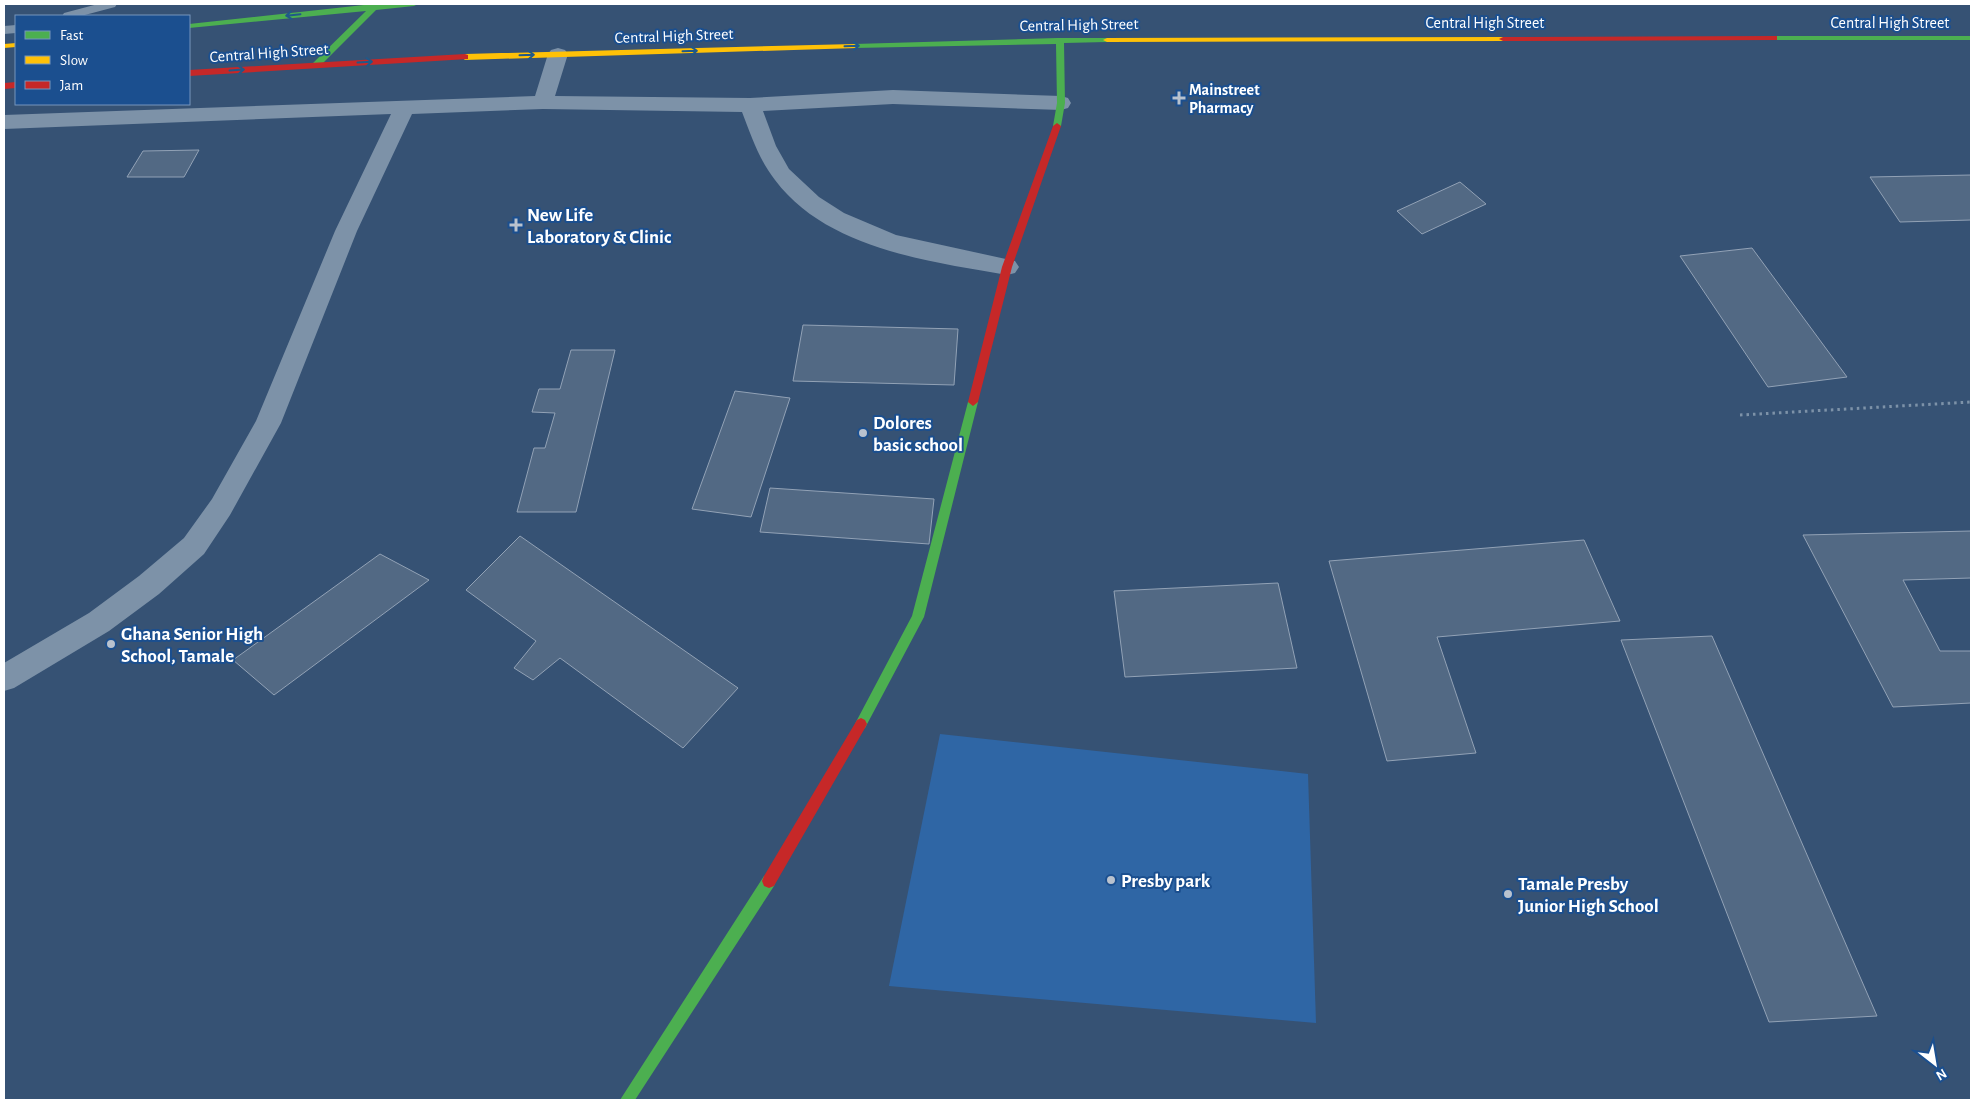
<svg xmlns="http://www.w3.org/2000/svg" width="1975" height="1104" viewBox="0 0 1975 1104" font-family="'Alegreya Sans',sans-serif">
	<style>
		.green { fill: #2f66a5 }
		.building { fill: #526984; stroke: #92a2b6 }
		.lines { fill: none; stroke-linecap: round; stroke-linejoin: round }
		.path { stroke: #7d92a8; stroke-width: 3; stroke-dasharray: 2.5 4; stroke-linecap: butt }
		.lane { fill: #7d92a8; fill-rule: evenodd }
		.street { fill: #7d92a8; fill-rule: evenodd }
		.fast { fill: #4caf50; fill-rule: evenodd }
		.slow { fill: #ffc107; fill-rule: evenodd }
		.jam { fill: #c62828; fill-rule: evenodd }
		.oneway { stroke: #205989 }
		.poi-dot { fill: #b9c2ce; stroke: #1b4f8f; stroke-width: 2 }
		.labels { text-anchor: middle; stroke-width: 4; stroke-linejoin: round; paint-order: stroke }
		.far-street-label { font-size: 16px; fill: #fff; stroke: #1b4f8f }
		.far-poi-label { font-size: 16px; font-weight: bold; fill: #fff; stroke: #1b4f8f; text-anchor: start }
		.poi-label { font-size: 19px; font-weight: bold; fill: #fff; stroke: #1b4f8f; text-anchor: start }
	</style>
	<rect width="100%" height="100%" fill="#365274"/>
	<path class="green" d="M940 734 1308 774 1316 1023 889 986Z"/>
	<path class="building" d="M199 150 184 177H127L143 151Z
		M1971 175V220L1900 222 1870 177Z
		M1460 182 1486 204 1422 234 1397 211Z
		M1752 248 1847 377 1768 387 1680 256Z
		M803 325 958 329 954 385 793 381Z
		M571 350H615L576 512H517L534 448H545L555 413 532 412 539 389H560Z
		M735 391 790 398 751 517 692 509Z
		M770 488 934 499 929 544 760 532Z
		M1971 531V578L1903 580 1940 651H1971V703L1893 707 1803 535Z
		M520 536 738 688 683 748 560 658 533 680 514 668 536 641 466 590Z
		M1584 540 1620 621 1437 637 1476 753 1387 761 1329 561Z
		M380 554 429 580 274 695 233 660Z
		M1278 583 1297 668 1125 677 1114 591Z
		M1712 636 1877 1016 1769 1022 1621 640Z"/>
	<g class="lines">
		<path class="path" d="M1740 415 1971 402"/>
		<path class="lane" d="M98 4H117L115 7 81 16H62L64 13Z
			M16 25V33L4 34V26Z"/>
		<path class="street" d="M558 48 565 50 568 54 555 96 750 98 893 90 1061 96 1068 98 1071 103 1068 108 1061 110 893 104 763 111 776 146 789 169 819 197 844 213 896 235 1015 261 1019 267 1015 273 1007 275C928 261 827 249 775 180 759 160 751 135 742 112L543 109 412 114 357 231 281 423 230 515 204 554 159 594 109 631 14 688 4 691V663L89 613 139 576 184 538 212 499 256 421 335 231 391 114 4 129V115L535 96 548 54 551 50Z"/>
		<path class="fast" d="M373 4H418L414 6 376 10 319 67H313V63L366 11 189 28V24Z
			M1771 36H1971V40H1771Z
			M1057 38H1107L1111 40 1107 42 1064 43 1065 103 1061 126 1057 129 1053 126 1057 103 1056 44 854 48 850 46 854 44Z
			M973 398 978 402 924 617 865 728 861 730 857 728 855 724 857 720 912 616 968 402Z
			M769 874 774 876 776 881 774 886 635 1100H620L764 876Z"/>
		<path class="slow" d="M1503 37 1507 39 1506 41 1107 42 1103 40 1107 38Z
			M16 43V47L4 48V44Z
			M854 44 858 46 857 48 465 60 461 57 465 54Z"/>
		<path class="jam" d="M1774 36H1777V40L1503 41 1499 39 1503 37Z
			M465 54 468 55V59L189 76V70Z
			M16 82V88L4 89V83Z
			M1057 123 1061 126 1012 267 978 402 973 406 968 402 1002 267 1053 126Z
			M861 718 865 720 867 724 865 728 774 886 769 888 764 886 762 881 764 876 857 720Z"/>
	</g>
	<defs><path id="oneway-shaft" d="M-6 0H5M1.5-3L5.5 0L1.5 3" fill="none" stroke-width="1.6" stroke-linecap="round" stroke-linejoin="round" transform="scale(1.25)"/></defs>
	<g class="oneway">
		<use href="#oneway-shaft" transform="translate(293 15) rotate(174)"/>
		<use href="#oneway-shaft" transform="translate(852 46) rotate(-2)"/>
		<use href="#oneway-shaft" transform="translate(690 51) rotate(-2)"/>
		<use href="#oneway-shaft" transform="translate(527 55) rotate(-2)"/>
		<use href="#oneway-shaft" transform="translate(365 62) rotate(-3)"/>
		<use href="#oneway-shaft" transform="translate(237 70) rotate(-4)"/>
	</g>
	<g class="poi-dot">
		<path d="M1176.5 90.5h5v5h5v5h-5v5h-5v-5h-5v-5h5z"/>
		<path d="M513.5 217.5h5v5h5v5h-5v5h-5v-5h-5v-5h5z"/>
		<circle cx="863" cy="433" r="5"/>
		<circle cx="111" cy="644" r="5"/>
		<circle cx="1111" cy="880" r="5"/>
		<circle cx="1508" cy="894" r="5"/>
	</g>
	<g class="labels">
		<g class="far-street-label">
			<text x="1485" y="28">Central High Street</text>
			<text x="1890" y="28">Central High Street</text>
			<text transform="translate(1079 24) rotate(-1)" y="6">Central High Street</text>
			<text transform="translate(674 35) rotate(-2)" y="6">Central High Street</text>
			<text transform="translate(269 52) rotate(-4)" y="6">Central High Street</text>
		</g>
		<g class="far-poi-label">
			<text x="1189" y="95">Mainstreet<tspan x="1189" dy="18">Pharmacy</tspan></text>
		</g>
		<g class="poi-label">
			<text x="527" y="221">New Life<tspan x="527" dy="22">Laboratory &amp; Clinic</tspan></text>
			<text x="873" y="429">Dolores<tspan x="873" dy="22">basic school</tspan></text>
			<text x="121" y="640">Ghana Senior High<tspan x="121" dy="22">School, Tamale</tspan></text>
			<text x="1121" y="887">Presby park</text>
			<text x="1518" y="890">Tamale Presby<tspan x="1518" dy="22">Junior High School</tspan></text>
		</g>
	</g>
	<rect width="1975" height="1104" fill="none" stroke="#ffffff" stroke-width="10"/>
	<rect x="15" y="15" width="175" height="90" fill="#1b4f8f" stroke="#7695bc"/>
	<rect x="25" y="31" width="25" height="8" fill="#4caf50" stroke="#7695bc"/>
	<text x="60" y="40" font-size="15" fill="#ffffff">Fast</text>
	<rect x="25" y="56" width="25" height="8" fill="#ffc107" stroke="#7695bc"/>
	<text x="60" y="65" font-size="15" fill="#ffffff">Slow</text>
	<rect x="25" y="81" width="25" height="8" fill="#c62828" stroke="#7695bc"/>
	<text x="60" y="90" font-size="15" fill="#ffffff">Jam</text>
	<g transform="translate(1935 1064) rotate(149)" stroke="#1b4f8f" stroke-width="4" paint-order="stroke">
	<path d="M0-4L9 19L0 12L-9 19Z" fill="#ffffff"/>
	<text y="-8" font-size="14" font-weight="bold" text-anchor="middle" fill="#ffffff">N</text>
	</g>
</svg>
